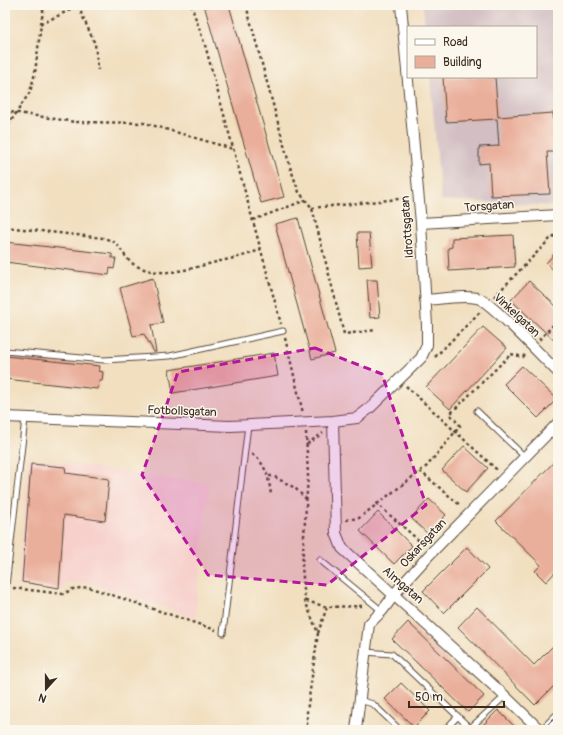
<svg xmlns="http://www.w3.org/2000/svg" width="563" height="735" viewBox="0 0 563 735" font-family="Pangolin,sans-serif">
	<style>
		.built { fill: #f7d0cc }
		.industrial { fill: #d2bec3 }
		.building { fill: #eaaf9b }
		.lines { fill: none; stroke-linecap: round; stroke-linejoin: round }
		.service-casing { stroke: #564536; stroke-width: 7 }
		.minor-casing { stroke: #564536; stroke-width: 12 }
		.tertiary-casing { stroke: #564536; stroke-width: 14 }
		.path { stroke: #564536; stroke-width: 2.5; stroke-dasharray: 3 3; stroke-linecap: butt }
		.service { stroke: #fff; stroke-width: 5 }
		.minor { stroke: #fff; stroke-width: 10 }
		.tertiary { stroke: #fff; stroke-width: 12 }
		.tram { stroke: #3b2a1e; stroke-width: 1 }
		.marked { fill: #b5179e; fill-opacity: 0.2; stroke: #b5179e; stroke-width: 3; stroke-dasharray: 8 5; stroke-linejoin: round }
		.labels { text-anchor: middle; stroke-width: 3; stroke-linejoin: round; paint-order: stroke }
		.street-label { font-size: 12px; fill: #3b2a1e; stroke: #fbf7ec }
	</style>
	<rect width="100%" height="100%" fill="#fbf7ec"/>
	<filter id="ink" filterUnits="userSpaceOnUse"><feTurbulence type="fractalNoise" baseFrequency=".025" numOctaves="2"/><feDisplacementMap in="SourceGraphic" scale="8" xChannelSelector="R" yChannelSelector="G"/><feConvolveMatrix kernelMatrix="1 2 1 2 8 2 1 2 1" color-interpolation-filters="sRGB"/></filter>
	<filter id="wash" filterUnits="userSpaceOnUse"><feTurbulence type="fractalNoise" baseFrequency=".012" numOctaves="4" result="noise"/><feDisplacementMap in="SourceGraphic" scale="16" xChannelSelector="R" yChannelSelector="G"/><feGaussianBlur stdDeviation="0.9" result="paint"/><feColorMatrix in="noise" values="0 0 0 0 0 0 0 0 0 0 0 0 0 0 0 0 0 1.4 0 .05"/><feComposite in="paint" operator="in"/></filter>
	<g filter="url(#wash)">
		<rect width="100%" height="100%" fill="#f1dfc0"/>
		<path class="built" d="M29 458 209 484 195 618 90 583 65 582 64 591 18 585Z"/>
		<path class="industrial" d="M423 5H558V206L441 200 430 77H536V27H425Z"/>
		<g id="blocks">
			<path class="building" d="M204 5H229L284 197 261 203Z
				M443 77H495L498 117 553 113 555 130H558V152H547L550 194 491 196 489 163 479 164V147L499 146 497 119 446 122Z
				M298 218 335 353 312 359 275 224Z
				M357 233H369L372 266 359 267Z
				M513 235 515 267 449 271 448 248 452 247V238Z
				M5 242 112 254V258H116L114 269 110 268 109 275 5 262Z
				M558 250V274L546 263Z
				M153 278 163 323 151 325 156 352H154L144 334 133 336 120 288Z
				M367 280H377L380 317 370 318Z
				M529 281 558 308V344L511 300Z
				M483 327 507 348 450 409 426 387Z
				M274 353 278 376 173 393 169 370Z
				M5 356 100 366 99 371 103 372 102 381H99L98 389 5 379Z
				M522 366 557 399 538 418 504 384Z
				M464 446 488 468 466 492 442 470Z
				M558 458V569L546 582 535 571 541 565 496 521Z
				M31 464 65 467 66 473 109 479 105 521 64 515 59 588 22 582Z
				M429 499 446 515 428 534 411 518Z
				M378 512 412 546 394 564 360 531Z
				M467 547 488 569 444 613 423 591Z
				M477 607 534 665 558 641V682L535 705 458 627Z
				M408 622 484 696 468 712 392 639Z
				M401 683 430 711 414 727 385 699Z
				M498 710 518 730H478Z"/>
		</g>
	</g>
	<g filter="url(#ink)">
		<use href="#blocks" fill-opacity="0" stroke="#564536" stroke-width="1"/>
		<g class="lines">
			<defs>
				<path id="service" d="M5 351 104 360 170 356 283 331
					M477 411 525 457
					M320 560 382 611
					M6 586 25 419
					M223 633 248 425
					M365 652 392 654 470 728
					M359 700 373 704 400 730
					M445 730 458 716
					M468 730 505 696"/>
				<path id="minor" d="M421 223 558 215
					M425 300C441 299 461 295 477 298 490 300 545 360 558 372
					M5 417 230 426 333 421 357 418 370 408 421 358 427 345V325L421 223 401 5
					M333 421 336 533 342 548 505 696 540 730
					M356 730 369 624 382 611 401 586 430 554 558 423"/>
				<path id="tertiary" d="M546 730 558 718"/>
			</defs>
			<use href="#service" class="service-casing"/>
			<use href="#minor" class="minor-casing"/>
			<use href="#tertiary" class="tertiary-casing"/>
			<path class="path" d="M77 5H88
				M191 5 205 45 281 324
				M246 5 290 167 299 192 312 208 344 334 376 330
				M41 24 44 5
				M5 111 75 122 145 123 233 149
				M5 130 30 92 35 73 41 24 78 6 95 44 98 70
				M312 208 408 198
				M253 220 306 200
				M5 227 103 238C106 239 111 240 114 242 122 248 125 260 135 265 164 281 196 266 225 260 238 257 249 255 261 249
				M494 297 550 239 558 233
				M285 338 303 413
				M539 340 558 320
				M435 357 481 311
				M406 386 496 469 495 470
				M306 432 308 476 302 566 305 601 318 633 307 712V730
				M307 444 323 433
				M252 454C266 463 269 479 271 495
				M420 471 461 506
				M269 476H273L295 488 306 499
				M376 503 424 545
				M346 520 359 518 427 466 460 426 450 414 511 354 523 357 526 353
				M13 588 63 594 73 589 88 587 216 630
				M306 601 327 607 362 606
				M318 633 327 607"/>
			<use href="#service" class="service"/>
			<use href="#minor" class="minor"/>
			<use href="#tertiary" class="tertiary"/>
			<path class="tram" d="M542 730 558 714"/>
		</g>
	</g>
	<path class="marked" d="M315 348 382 374 426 505 327 585 208 575 142 475 178 372Z"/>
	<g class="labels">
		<g class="street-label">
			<text transform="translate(489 206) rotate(-4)" y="4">Torsgatan</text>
			<text transform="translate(407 227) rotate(-94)" y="4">Idrottsgatan</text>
			<text transform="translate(517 315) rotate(43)" y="4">Vinkelgatan</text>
			<text transform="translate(182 411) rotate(2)" y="4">Fotbollsgatan</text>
			<text transform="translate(423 543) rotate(-47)" y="4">Oskarsgatan</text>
			<text transform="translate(403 585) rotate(41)" y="4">Almgatan</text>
		</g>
	</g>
	<rect width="563" height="735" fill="none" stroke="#fbf7ec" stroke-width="20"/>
	<rect x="407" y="26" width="130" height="52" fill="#fbf7ec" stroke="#aea59a"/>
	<rect x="415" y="39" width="20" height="6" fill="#ffffff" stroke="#aea59a"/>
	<text x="443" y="46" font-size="12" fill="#3b2a1e">Road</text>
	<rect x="415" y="56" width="20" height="12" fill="#eaaf9b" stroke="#aea59a"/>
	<text x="443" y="66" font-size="12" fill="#3b2a1e">Building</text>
	<g transform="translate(46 689) rotate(201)" stroke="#fbf7ec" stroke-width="3" paint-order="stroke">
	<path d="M0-3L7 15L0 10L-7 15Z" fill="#3b2a1e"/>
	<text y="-6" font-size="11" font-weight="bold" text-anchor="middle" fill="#3b2a1e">N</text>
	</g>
	<path d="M409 701v6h95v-6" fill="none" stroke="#3b2a1e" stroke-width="2"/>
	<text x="415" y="701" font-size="12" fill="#3b2a1e" stroke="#fbf7ec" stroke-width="3" paint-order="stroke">50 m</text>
</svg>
